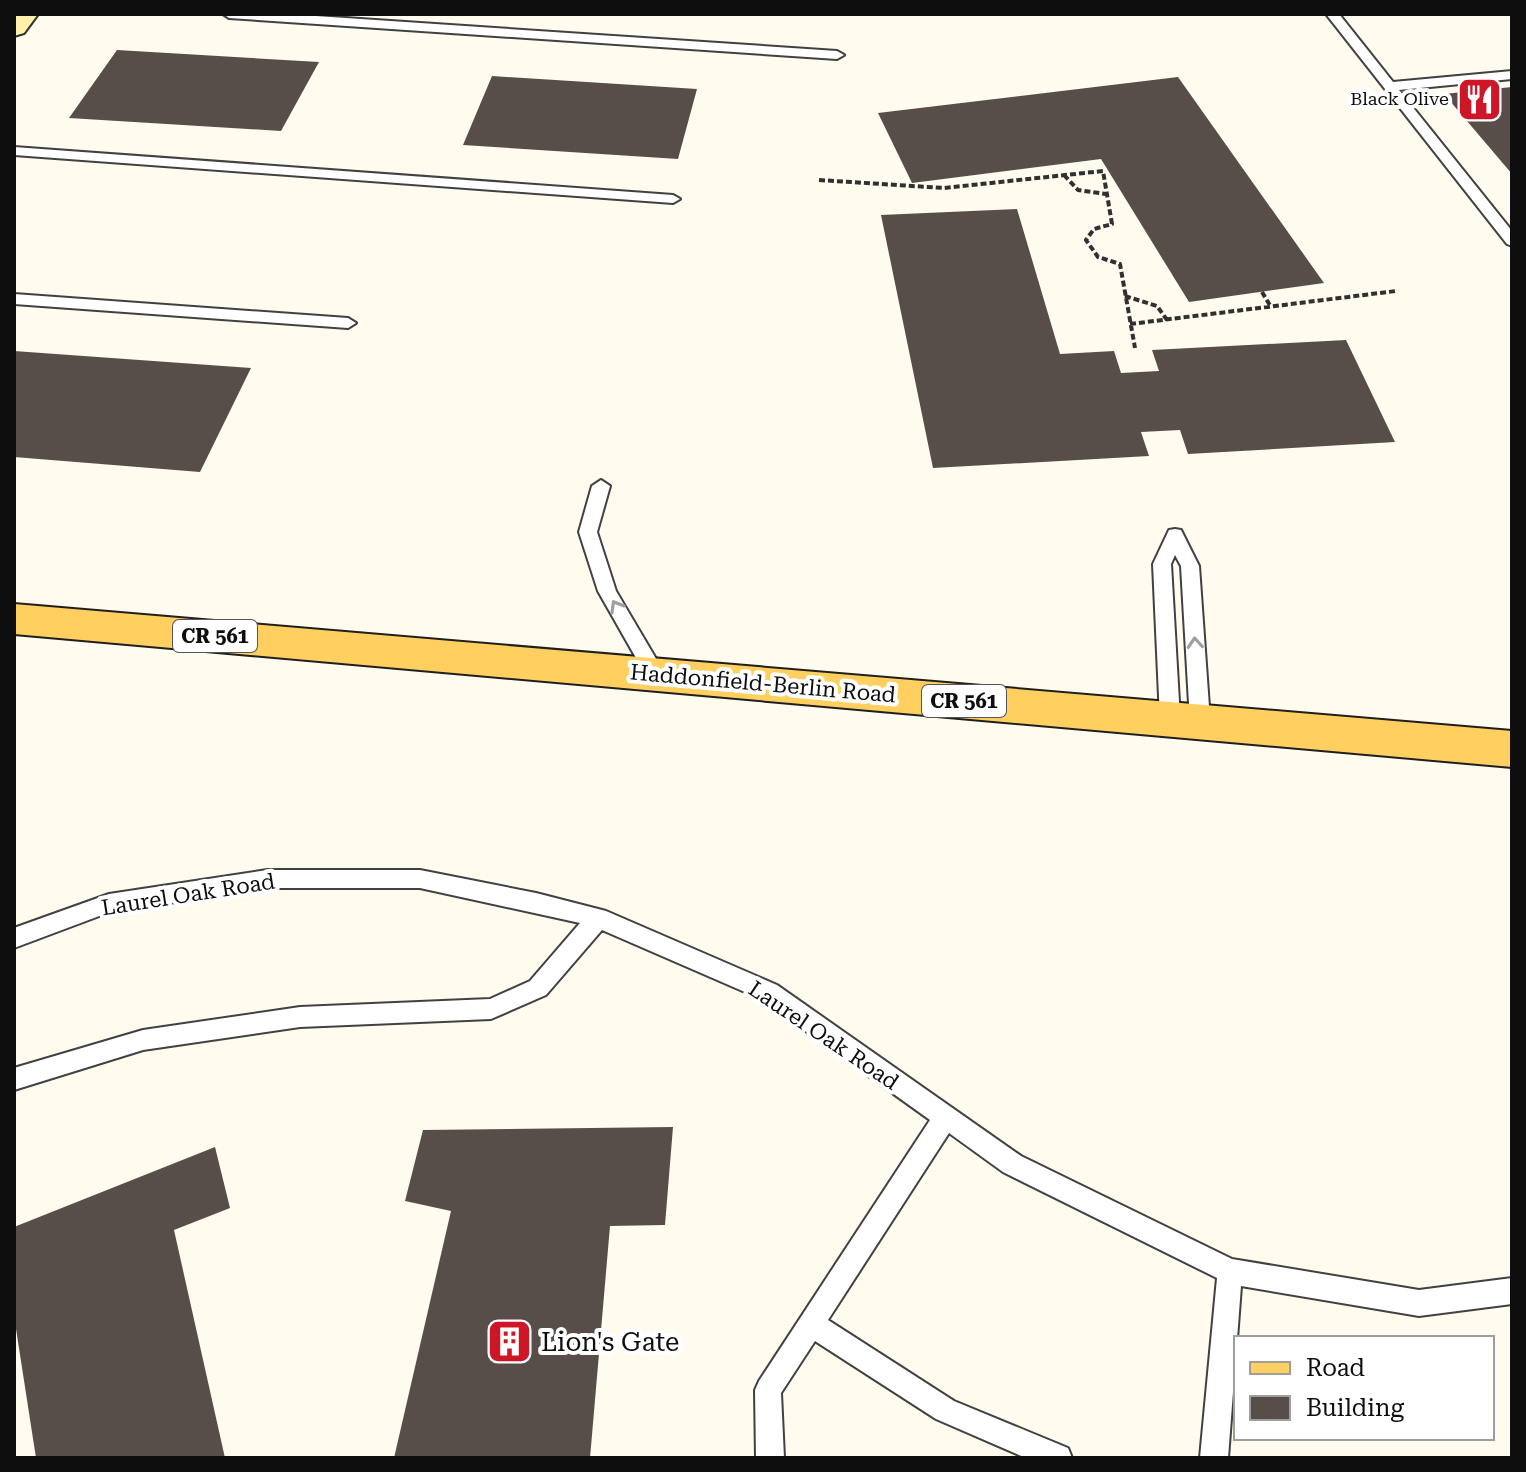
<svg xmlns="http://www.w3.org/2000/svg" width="1526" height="1472" viewBox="0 0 1526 1472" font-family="'Roboto Serif',serif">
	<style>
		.building { fill: #584e49 }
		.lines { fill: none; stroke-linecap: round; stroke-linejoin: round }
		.lane-casing { stroke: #414141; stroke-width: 4 }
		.secondary-casing { stroke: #303030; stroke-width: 4 }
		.primary-casing { stroke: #1f1f1f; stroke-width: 4 }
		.path { stroke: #303030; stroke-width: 4; stroke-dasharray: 6 3; stroke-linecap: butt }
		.lane { fill: #fff; fill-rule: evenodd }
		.secondary { fill: #fff1aa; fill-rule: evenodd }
		.primary { fill: #ffcf5f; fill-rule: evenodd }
		.oneway { stroke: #9f9f9f }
		.labels { text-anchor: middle; stroke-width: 8; stroke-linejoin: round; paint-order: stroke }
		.far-poi-label { font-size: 18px; fill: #0e0e0e; stroke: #fff; text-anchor: end }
		.shield { fill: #fff; stroke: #565656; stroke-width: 2 }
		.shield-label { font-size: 20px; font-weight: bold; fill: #0e0e0e }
		.street-label { font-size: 22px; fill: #0e0e0e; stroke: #fff }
		.near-poi-label { font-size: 26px; fill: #0e0e0e; stroke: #fff; text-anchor: start }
	</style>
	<rect width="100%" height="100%" fill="#fffbef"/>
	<path class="building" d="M117 50 319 62 281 131 69 118Z
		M492 76 697 89 678 159 463 145Z
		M1178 77 1324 283 1189 302 1101 159 912 183 878 113Z
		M1512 87V174L1444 94Z
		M1017 209 1060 354 1114 351 1121 373 1159 371 1152 350 1346 340 1395 442 1188 454 1180 430 1141 432 1149 456 933 468 881 215Z
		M14 351 251 368 200 472 14 457Z
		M673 1127 665 1225 610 1226 590 1458H394L451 1211 405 1201 423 1130Z
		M215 1147 230 1208 174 1230 225 1458H36L14 1316V1227Z"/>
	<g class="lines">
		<defs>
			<path id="lane" d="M223 14H286L837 51 844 55 837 59 229 18Z
				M1326 14H1339L1393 82 1512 71V79L1399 90 1512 231V246L1507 244Z
				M14 147 673 195 680 199 673 203 14 155Z
				M14 294 348 318 356 323 348 328 14 304Z
				M601 480 610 486 597 532 616 591 665 674 655 681 648 679 598 591 579 532 592 486Z
				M1175 529 1181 530 1199 566 1210 721 1207 726H1193L1190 721 1181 566 1175 555 1171 564 1180 719 1177 724H1163L1160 719 1153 564 1169 530Z
				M267 870H420L536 893 606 911 777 985 1021 1156 1232 1259 1419 1290 1512 1278V1304L1419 1316 1241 1286 1228 1458H1200L1217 1278 1003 1172 949 1133 828 1320 954 1401 1068 1448 1072 1458H1026L936 1419 815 1341 781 1393 784 1458H756L755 1390 759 1381 930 1120 761 999 602 930 546 995 491 1019 300 1027 143 1050 14 1090V1068L143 1030 300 1007 490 999 530 981 580 923 420 888H267L110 912 14 948V928L109 894Z"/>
			<path id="secondary" d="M14 14H38L24 33 14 36Z"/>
			<path id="primary" d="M14 604 1512 731V767L14 634Z"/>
		</defs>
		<use href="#lane" class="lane-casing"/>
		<use href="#secondary" class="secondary-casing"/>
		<use href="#primary" class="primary-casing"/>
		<path class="path" d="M1064 175 1078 190 1106 194
			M819 180 944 188 1103 171 1112 224 1094 229 1086 240 1098 257 1120 264 1135 348
			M1262 292 1271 307
			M1125 296 1157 306 1167 320
			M1130 324 1396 291"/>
		<use href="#lane" class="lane"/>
		<use href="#secondary" class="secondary"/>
		<use href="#primary" class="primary"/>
	</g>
	<defs><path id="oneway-chevron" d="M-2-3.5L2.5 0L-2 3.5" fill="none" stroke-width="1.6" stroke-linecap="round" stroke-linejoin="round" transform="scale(2)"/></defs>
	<g class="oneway">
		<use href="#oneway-chevron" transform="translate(616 606) rotate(-120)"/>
		<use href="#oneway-chevron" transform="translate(1195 643) rotate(-94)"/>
	</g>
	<defs>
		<symbol id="restaurant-square" viewBox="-11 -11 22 22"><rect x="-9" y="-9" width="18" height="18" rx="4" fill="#ce1629" stroke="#fff"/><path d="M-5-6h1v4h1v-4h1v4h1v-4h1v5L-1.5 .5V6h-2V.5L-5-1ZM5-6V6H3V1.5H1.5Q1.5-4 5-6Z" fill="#fff"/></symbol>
		<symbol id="building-square" viewBox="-11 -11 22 22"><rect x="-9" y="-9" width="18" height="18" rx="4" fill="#ce1629" stroke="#fff"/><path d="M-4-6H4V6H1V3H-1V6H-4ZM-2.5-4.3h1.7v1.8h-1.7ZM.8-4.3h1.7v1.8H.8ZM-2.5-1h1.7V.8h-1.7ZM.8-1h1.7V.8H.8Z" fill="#fff"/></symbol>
	</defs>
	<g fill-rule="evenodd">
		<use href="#restaurant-square" x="1454" y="74" width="51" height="51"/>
		<use href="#building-square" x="484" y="1316" width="51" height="51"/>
	</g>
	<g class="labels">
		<g class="far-poi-label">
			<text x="1449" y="105">Black Olive</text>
		</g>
		<g class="shield">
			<rect x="173" y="620" width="84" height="32" rx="6"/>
			<rect x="922" y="685" width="84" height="32" rx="6"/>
		</g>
		<g class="shield-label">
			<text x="215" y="643">CR 561</text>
			<text x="964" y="708">CR 561</text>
		</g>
		<g class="street-label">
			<text transform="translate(763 683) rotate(5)" y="8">Haddonfield-Berlin Road</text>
			<text transform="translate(188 894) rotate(-9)" y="8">Laurel Oak Road</text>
			<text transform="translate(824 1035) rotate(34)" y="8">Laurel Oak Road</text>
		</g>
		<g class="near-poi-label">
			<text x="541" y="1351">Lion's Gate</text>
		</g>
	</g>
	<rect width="1526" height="1472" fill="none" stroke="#0e0e0e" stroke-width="32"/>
	<rect x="1234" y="1336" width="260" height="104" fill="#ffffff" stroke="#9f9f9f" stroke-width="2"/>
	<rect x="1250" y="1362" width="40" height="12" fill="#ffcf5f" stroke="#9f9f9f" stroke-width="2"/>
	<text x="1306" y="1376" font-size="24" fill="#0e0e0e">Road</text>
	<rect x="1250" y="1396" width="40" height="24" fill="#584e49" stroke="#9f9f9f" stroke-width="2"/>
	<text x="1306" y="1416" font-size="24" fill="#0e0e0e">Building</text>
</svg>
